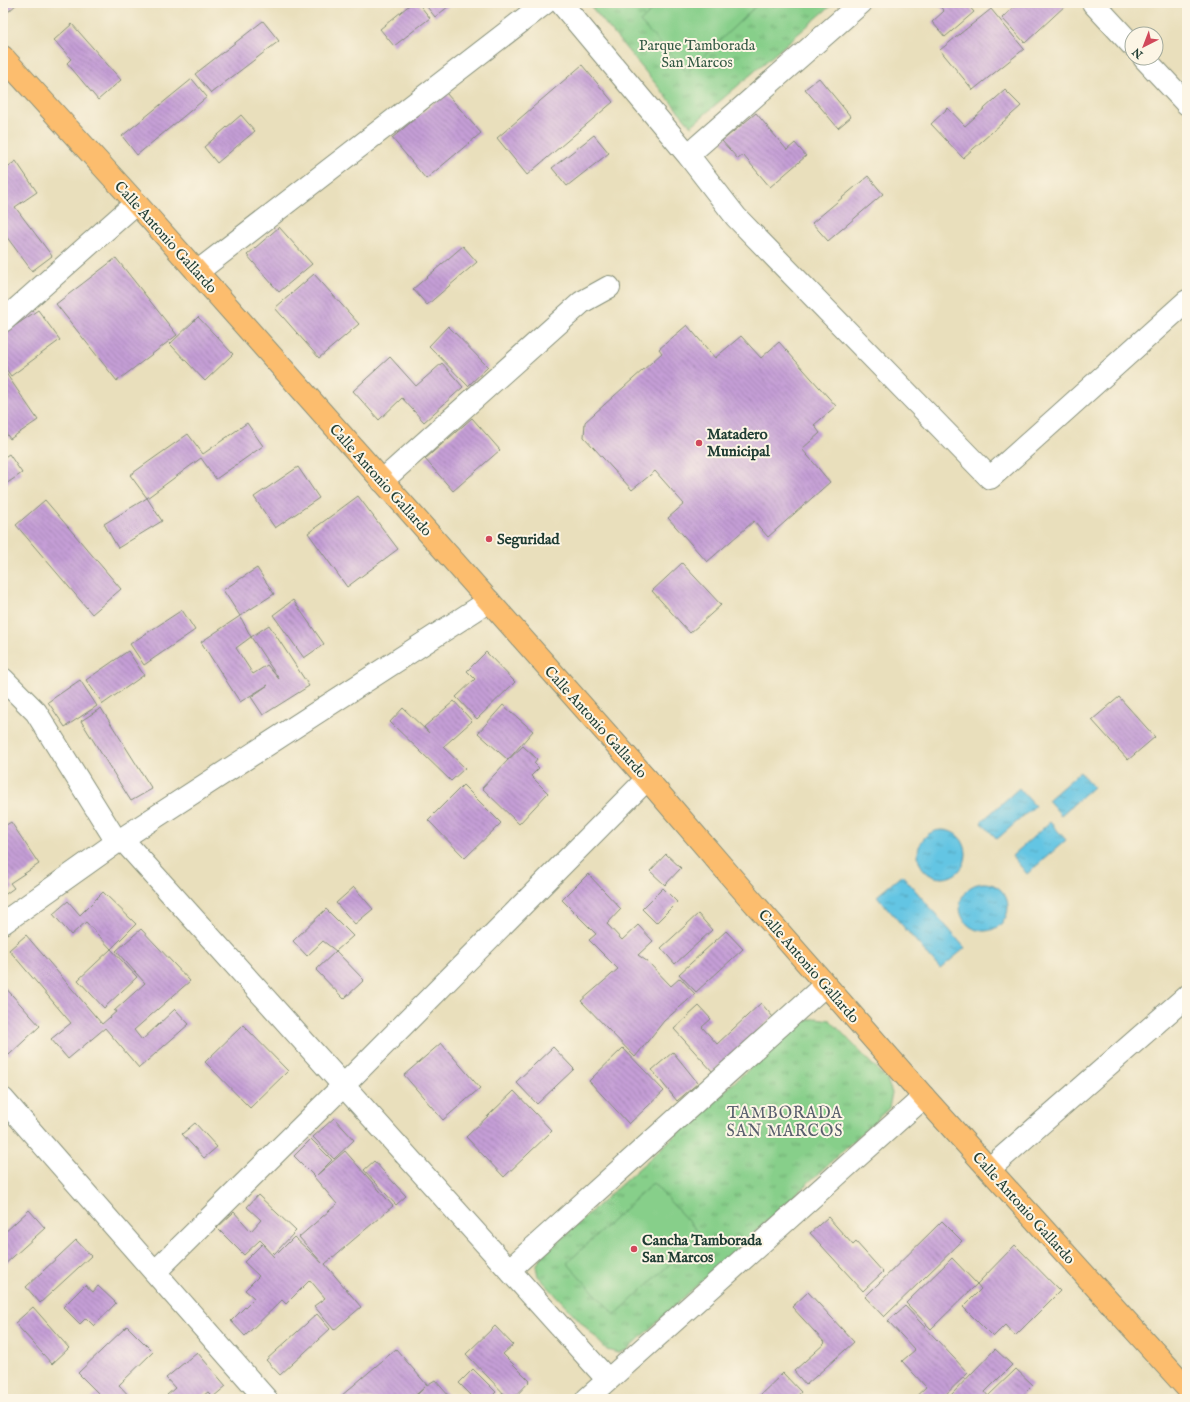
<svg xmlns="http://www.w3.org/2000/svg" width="1190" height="1402" viewBox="0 0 1190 1402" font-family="'IM FELL English',serif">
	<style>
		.grass { fill: url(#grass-tufts); stroke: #53865f }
		.pitch { fill: #87cf8a; stroke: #53865f }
		.water { fill: url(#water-ripples); stroke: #42818c }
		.building { fill: url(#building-back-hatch) }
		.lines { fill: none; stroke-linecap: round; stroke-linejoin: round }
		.minor-casing { stroke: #848e78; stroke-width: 24 }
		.major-casing { stroke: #848e78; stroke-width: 24 }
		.minor { stroke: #fff; stroke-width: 22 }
		.major { stroke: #fcbd6e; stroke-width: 22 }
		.poi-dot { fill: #d1495b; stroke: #fcf5e5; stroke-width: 1.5 }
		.labels { text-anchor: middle; stroke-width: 4; stroke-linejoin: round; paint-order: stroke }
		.park-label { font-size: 15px; fill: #345a45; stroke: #fcf5e5 }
		.street-label { font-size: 15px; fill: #1f3d34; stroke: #fcf5e5 }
		.poi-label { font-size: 15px; font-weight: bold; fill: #1f3d34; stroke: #fcf5e5; text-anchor: start }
		.neighbourhood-label { font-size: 16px; letter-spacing: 1px; fill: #595f6d; stroke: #fcf5e5 }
	</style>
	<defs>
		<pattern id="grass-tufts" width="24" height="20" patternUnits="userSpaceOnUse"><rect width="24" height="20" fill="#87cf8a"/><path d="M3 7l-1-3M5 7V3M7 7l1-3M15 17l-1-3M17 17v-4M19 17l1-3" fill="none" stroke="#6ea972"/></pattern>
		<pattern id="water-ripples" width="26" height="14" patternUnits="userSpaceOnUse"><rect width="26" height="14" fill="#64c5e3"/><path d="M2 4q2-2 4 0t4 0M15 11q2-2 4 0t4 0" fill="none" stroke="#52a1b9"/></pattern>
		<pattern id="building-back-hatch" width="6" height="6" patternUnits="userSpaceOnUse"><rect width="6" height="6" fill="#c59ed6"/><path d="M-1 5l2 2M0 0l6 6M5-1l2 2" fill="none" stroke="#9f82ae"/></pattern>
	</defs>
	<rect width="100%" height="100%" fill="#fcf5e5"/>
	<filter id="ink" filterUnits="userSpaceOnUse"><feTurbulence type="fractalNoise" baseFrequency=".025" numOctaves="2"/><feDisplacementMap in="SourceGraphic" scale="8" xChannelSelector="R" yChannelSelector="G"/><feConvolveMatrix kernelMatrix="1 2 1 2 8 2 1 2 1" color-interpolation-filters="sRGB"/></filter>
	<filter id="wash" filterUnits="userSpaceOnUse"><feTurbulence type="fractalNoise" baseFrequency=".012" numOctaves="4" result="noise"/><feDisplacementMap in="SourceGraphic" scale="16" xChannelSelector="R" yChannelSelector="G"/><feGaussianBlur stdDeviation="0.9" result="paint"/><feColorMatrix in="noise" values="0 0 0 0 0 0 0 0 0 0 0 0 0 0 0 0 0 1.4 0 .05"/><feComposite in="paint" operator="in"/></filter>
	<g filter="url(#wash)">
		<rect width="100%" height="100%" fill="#e9dfbc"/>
		<path class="grass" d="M588 3H834L691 126Z
			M816 1018 830 1020 887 1080 892 1093 889 1108 627 1350 618 1353 607 1350 538 1276 536 1266 543 1255 801 1022Z"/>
		<path class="pitch" d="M660 3H757L758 4 687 72 640 22Z
			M653 1183 701 1235 615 1315 567 1263Z"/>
		<path class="water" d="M1080 772 1093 787 1061 815 1048 800Z
			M1019 788 1035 806 997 839 981 822Z
			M1050 822 1066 840 1027 874 1012 856Z
			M918 854a24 24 0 1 1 48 0a24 24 0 1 1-48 0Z
			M902 875 965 948 940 969 877 896Z
			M960 907a24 24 0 1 1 48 0a24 24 0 1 1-48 0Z"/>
		<g id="blocks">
			<path class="building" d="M3 3H18L8 12 3 7Z
				M412 3H418L430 18 394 46 380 29Z
				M424 3H453L435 17Z
				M937 3H966L974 12 945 37 932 22 944 11Z
				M1018 3H1066L1067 4 1025 43 1002 18Z
				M991 9 1024 49 973 90 940 50Z
				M263 21 279 41 211 93 195 74Z
				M72 24 121 80 98 100 67 63 71 59 54 40Z
				M582 65 613 102 527 175 497 138Z
				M819 78 851 117 838 128 805 89Z
				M192 79 207 97 137 155 122 136Z
				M1005 90 1021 106 963 158 931 124 948 108 965 126Z
				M446 93 481 133 426 179 392 138Z
				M756 113 787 150 795 143 806 156 770 187 743 155 738 159 722 141Z
				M241 115 255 131 217 163 204 147Z
				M594 135 609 153 567 186 552 168Z
				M16 161 37 192 15 207 52 256 32 271 3 232V170Z
				M868 176 883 194 828 241 812 223Z
				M279 227 312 264 279 292 247 255Z
				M463 246 477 262 427 305 413 289Z
				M116 258 177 335 117 381 56 304Z
				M314 274 359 324 319 358 275 308Z
				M38 310 60 340 11 376 3 365V334Z
				M198 317 233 354 205 381 170 344Z
				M687 325 715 358 741 336 761 358 779 342 836 406 814 425 820 433 802 449 830 482 768 537 754 521 707 562 668 518 684 504 655 471 632 490 584 437 585 422 662 353 659 349Z
				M448 326 488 367 468 386 429 346Z
				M390 357 416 386 442 363 463 387 424 422 402 398 379 420 353 391Z
				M3 369 38 420 10 439 3 429Z
				M472 418 500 450 453 491 425 459Z
				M247 423 263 446 216 479 201 458 147 498 130 475 188 434 203 454Z
				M9 454 22 473 3 486V458Z
				M298 467 319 498 275 528 254 497Z
				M358 496 398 549 347 587 308 533Z
				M147 498 162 521 118 548 104 524Z
				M45 500 121 589 92 614 16 525Z
				M682 563 721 605 690 633 652 591Z
				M257 568 274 594 240 616 251 637 236 648 253 674 267 665 279 679 251 637 269 625 309 686 263 715 251 697 268 685 240 702 201 642 240 616 223 590Z
				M293 600 324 644 304 658 273 615Z
				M182 610 195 630 144 665 130 644Z
				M128 651 144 675 103 704 86 680Z
				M486 652 515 682 477 719 456 697 475 679 467 671Z
				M80 680 97 706 65 727 48 702Z
				M1119 697 1155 737 1128 760 1092 720Z
				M454 701 472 721 443 747 465 768 451 781 390 722 403 708 429 733 424 727Z
				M503 705 533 731 508 760 478 733Z
				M101 708 152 789 131 801 81 721Z
				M523 746 537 759 534 763 539 768 531 776 548 793 519 824 482 788 508 760Z
				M463 785 501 823 465 858 428 820Z
				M11 822 39 864 10 883 14 888 3 896V827Z
				M666 854 681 868 665 885 650 871Z
				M588 874 621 909 607 924 622 940 638 925 653 941 638 955 648 962 671 986 680 978 695 994 664 1021 635 1057 581 1001 618 969 589 940 596 934 562 900Z
				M354 887 373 909 355 924 336 903Z
				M663 888 677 902 656 923 642 909Z
				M103 892 136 924 111 949 137 977 104 1008 78 980 111 949 86 922 71 935 53 914 68 901 80 915Z
				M326 909 353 936 336 951 323 941 307 956 293 941Z
				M698 914 712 930 675 964 661 948Z
				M141 929 190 981 134 1030 142 1040 175 1009 189 1024 139 1068 105 1028 68 1059 51 1039 71 1023 9 950 26 935 102 1024 117 1011H114L145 983 116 951Z
				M726 931 743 949 696 992 679 974Z
				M336 951 364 980 344 999 316 970Z
				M3 985 40 1026 9 1055 3 1049Z
				M761 1003 773 1017 713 1072 674 1029 699 1006 711 1019 702 1027 717 1044Z
				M243 1025 288 1071 250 1108 205 1062Z
				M441 1043 480 1088 443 1120 404 1075Z
				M553 1047 574 1069 537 1104 516 1082Z
				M623 1048 664 1091 629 1124 589 1081Z
				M673 1052 698 1083 677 1101 652 1070Z
				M514 1091 552 1131 504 1177 466 1137Z
				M334 1118 354 1140 334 1159 313 1137Z
				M195 1123 217 1147 204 1158 182 1134Z
				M311 1139 332 1160 317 1175 345 1151 393 1206 325 1264 361 1307 334 1330 314 1306 325 1298 310 1280 286 1304 282 1300 245 1336 231 1321 254 1298 245 1290 259 1276 244 1262 262 1244 274 1257 294 1237 322 1263 299 1237 337 1204 314 1177H315L294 1156Z
				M374 1161 406 1196 396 1205 364 1170Z
				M258 1195 296 1231 274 1254 260 1240 244 1255 217 1228 234 1212 251 1231 261 1220 247 1207Z
				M29 1210 45 1228 3 1266V1234Z
				M828 1217 853 1245 856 1242 883 1272 863 1291 810 1233Z
				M942 1221 962 1241 884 1317 865 1297Z
				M76 1240 91 1256 40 1303 26 1287Z
				M1015 1245 1060 1291 1015 1336 1005 1325 993 1337 963 1307 981 1289 977 1284Z
				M952 1258 977 1284 931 1329 906 1303Z
				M85 1285 93 1292 98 1286 116 1303 94 1326 86 1318 80 1324 63 1307Z
				M808 1292 854 1342 806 1385 794 1371 825 1343 792 1307Z
				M905 1306 968 1373 941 1399H913L926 1387 902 1361 915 1350 888 1321Z
				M33 1307 69 1348 52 1364 15 1323Z
				M317 1314 330 1329 280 1375 266 1360Z
				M127 1326 153 1352 119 1385 132 1399H91L98 1393 78 1373Z
				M495 1326 513 1345 503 1354 530 1381 513 1399H509L466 1354Z
				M396 1349 427 1385 435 1380 448 1395 444 1399H413L425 1387 411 1399H344L341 1396Z
				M995 1349 1012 1365 985 1392 988 1396 1016 1369 1033 1385 1019 1399H956L951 1395Z
				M197 1352 226 1386 213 1397 208 1392 199 1399H171L167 1395 175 1388 166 1378Z
				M473 1369 496 1392 489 1399H467L471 1395 459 1383Z
				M783 1373 801 1392 795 1399H756Z
				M502 1393 508 1399H497Z"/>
		</g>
	</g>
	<g filter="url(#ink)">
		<use href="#blocks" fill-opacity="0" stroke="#848e78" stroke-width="1"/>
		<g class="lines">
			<defs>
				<path id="minor" d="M561 3 688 155 736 217 990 478 1187 301
					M1093 3 1132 45
					M1144 58 1187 104
					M688 155 861 3
					M197 272 545 3
					M3 321 136 203
					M382 481 582 302 609 287
					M3 679 36 712 117 842
					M122 839 608 1380
					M3 923 117 842 489 601
					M3 1099 266 1399
					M989 1169 1187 996
					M509 1270 825 985
					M155 1272 343 1086 647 779
					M587 1399 924 1097"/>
				<path id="major" d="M3 57 136 203 647 779 740 887 924 1097 1187 1388"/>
			</defs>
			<use href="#minor" class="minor-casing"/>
			<use href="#major" class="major-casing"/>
			<use href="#minor" class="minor"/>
			<use href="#major" class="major"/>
		</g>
	</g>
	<g class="poi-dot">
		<circle cx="699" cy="443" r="4"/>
		<circle cx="489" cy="539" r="4"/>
		<circle cx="634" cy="1249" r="4"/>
	</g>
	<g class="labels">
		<g class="park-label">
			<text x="697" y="50">Parque Tamborada<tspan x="697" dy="17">San Marcos</tspan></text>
		</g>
		<g class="street-label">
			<text transform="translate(166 237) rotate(48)" y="5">Calle Antonio Gallardo</text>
			<text transform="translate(381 480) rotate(48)" y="5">Calle Antonio Gallardo</text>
			<text transform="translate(596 722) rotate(48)" y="5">Calle Antonio Gallardo</text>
			<text transform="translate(809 966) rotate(49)" y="5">Calle Antonio Gallardo</text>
			<text transform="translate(1024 1208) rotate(48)" y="5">Calle Antonio Gallardo</text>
		</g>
		<g class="poi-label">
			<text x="707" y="439">Matadero<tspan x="707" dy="17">Municipal</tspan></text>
			<text x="497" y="544">Seguridad</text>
			<text x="642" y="1245">Cancha Tamborada<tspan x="642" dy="17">San Marcos</tspan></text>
		</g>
		<g class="neighbourhood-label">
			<text x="785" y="1118">TAMBORADA<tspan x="785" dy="18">SAN MARCOS</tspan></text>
		</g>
	</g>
	<rect width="1190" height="1402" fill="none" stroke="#fcf5e5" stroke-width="16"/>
	<g transform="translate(1144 46) rotate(222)"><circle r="19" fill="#fcf5e5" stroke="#a4ab9e"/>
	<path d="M0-3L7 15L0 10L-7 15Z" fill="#d1495b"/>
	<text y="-6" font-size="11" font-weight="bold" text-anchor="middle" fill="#1f3d34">N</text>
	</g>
</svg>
